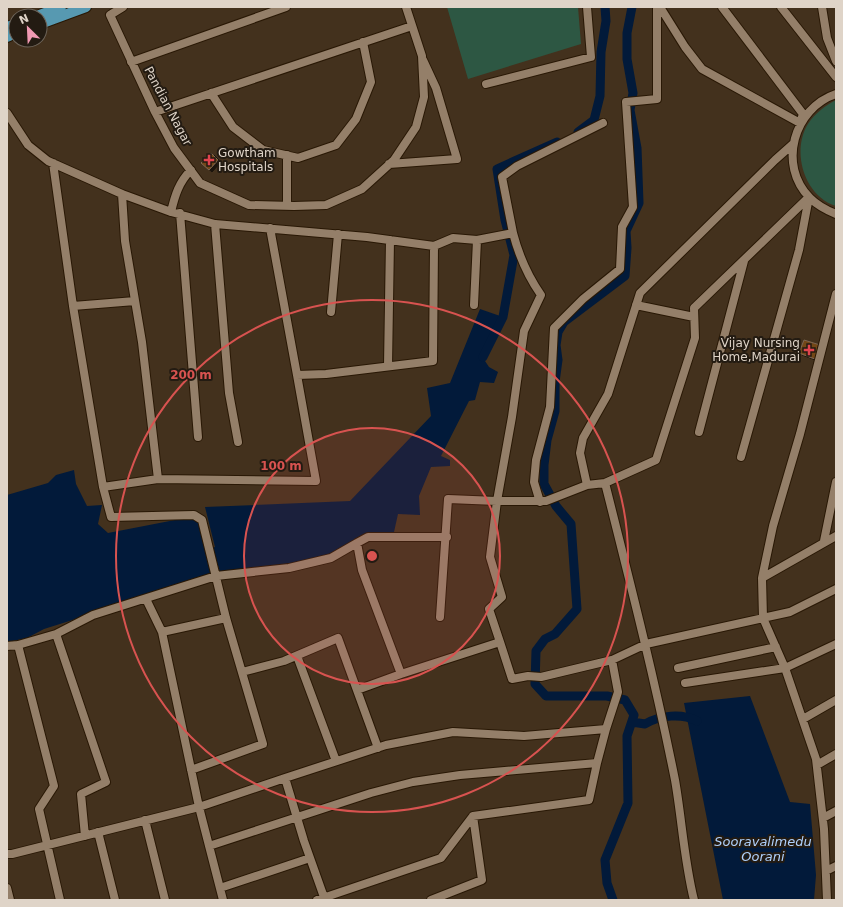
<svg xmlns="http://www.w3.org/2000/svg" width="843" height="907" viewBox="0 0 843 907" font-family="'DejaVu Sans',sans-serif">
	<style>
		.green { fill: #2d5743 }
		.water { fill: #021a3a }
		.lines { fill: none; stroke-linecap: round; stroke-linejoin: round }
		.canal { stroke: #021a3a; stroke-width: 9 }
		.building { fill: #734617; stroke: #7c6653; filter: url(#shadow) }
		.minor-casing { stroke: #291805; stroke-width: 10 }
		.primary-casing { stroke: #291805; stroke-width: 12 }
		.minor { stroke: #947f69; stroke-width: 8 }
		.primary { stroke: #5799b1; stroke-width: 10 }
		.ring { fill: none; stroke: #d85350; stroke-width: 2 }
		.health-dot { fill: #e0444e; stroke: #231b12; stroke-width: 1.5 }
		.labels { text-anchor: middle; stroke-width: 4; stroke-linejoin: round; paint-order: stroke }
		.street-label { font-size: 12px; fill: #dfd4c8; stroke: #231b12 }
		.poi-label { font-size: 12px; fill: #dfd4c8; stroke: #231b12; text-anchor: start }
		.water-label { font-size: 13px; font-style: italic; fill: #afd0fb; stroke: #231b12 }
		.centre { fill: #d85350; stroke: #231b12; stroke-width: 2 }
		.ring-label { font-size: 12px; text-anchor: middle; font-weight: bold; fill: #d85350; stroke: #231b12; stroke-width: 4; stroke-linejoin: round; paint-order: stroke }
	</style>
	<defs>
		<filter id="shadow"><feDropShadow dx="3" dy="2" stdDeviation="0" flood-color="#0009"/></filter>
	</defs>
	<rect width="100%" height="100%" fill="#43311d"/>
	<path class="green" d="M447 7H578L581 44 468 79Z
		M836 100V206C804 196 791 151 808 124 815 113 825 106 836 100Z"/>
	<path class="water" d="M480 309 503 317 489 345 485 361 489 367 498 372 494 383 480 382 475 400 469 401 441 456 450 460V466L431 467 419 496 420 515 398 514 394 532 367 533 331 557 285 566 245 568 220 572 215 556 210 558 212 570 209 577 44 629 27 638 7 642V495L48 483 56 475 74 470 76 484 87 506 102 505 98 524 108 533 175 520 196 519 201 527 208 549 215 547 205 507 350 501 431 416 427 388 450 383Z
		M750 696 790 802 810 804 816 875 814 900H723L684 703Z"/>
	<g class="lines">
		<path class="canal" d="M578 132 594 120 600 96 601 52 606 21 605 7
			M483 357 503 317 514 255 505 220 497 169 557 142
			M632 722 645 724C660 715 682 713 697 721
			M613 900 607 883 605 860 628 803 627 736 634 715 625 700 607 696H546L535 684 536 651 545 639 555 634 577 609 571 524 556 506 544 484V465L547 440 555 411V382L558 360 556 345 558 332 564 322 625 276 627 248 626 231 639 203 637 148 630 110 633 93 627 59V33L632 7"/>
	</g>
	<path class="building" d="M211 153 218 160 209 170 201 163Z
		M804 340 820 345 815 359 799 353Z"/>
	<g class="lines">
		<defs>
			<path id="minor" d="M123 7 110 15 155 112 174 148 200 183 249 205 294 206 326 205 362 189 394 160 416 127 424 97 422 56 406 7
				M660 7 685 47 702 69 800 123 803 114 722 7
				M781 7 836 77
				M822 7 827 38 836 61
				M131 62 286 7
				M486 84 591 57 587 7
				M211 93 233 127 263 150 298 158 336 145 356 119 371 82 363 42
				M836 94C794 108 777 165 810 198 817 205 826 210 836 214
				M155 112 412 26
				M7 113 28 145 48 161 122 194 171 212 215 224 367 237 434 246 453 238 477 240 474 305
				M287 155V206
				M53 163 73 306 103 487 158 479
				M389 164 457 159 436 88 423 60
				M122 194 125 241 142 342 158 479 316 481 297 375
				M171 212C175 195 179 182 191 170
				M180 213 198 437
				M215 224 229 393 238 442
				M270 228 297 375 326 374 433 361 434 246
				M477 240 513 233 502 177 517 166 603 123
				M636 305 694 317
				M73 306 135 301
				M331 312 338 234
				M388 366 390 240
				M699 432 744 261
				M605 483C630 582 655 680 675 780 682 820 684 860 694 900
				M587 485 580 453 583 438 608 394 640 293 775 160 793 144
				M103 487 111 517 194 515 202 520 226 618 263 744 191 770
				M540 502 534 482 536 460 550 407 554 328 583 299 620 269 622 227 633 207 626 102 657 99V7
				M447 537H368L357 543 362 570 401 674 500 642 512 679 528 676 541 677 612 660 646 644 790 612 836 589
				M824 541 836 482
				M762 578 773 526 800 434 836 294
				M146 599 162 632
				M440 617 448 499 497 501 512 417 524 331 541 295C527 275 519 256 513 233
				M56 634 93 615 216 576 289 568 331 558 357 543
				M500 642 489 609 502 597 490 557 497 501H546L587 485 605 483 656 460 695 338 694 308 809 197 799 250 741 457
				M18 645 54 786 39 809 60 900
				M7 646 18 645 56 634 106 782 81 794 85 836
				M297 656 336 761
				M678 668 776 647
				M242 672 284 661 338 638 378 748
				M685 683 785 668 836 644
				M357 690 401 674
				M803 719 836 700
				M817 765 836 754
				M823 818 836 811
				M145 820 165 900
				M98 832 115 900
				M209 846 371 793 413 782 460 775 597 763 606 729
				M7 854H12L199 807 285 778
				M826 871 836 866
				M7 888 10 900
				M220 888 310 858
				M223 900 199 807 162 632 226 618
				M317 900 441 858 473 816 589 800 597 763
				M325 900 304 841 285 778 386 745 453 732 524 736 606 729 618 692 612 660
				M431 900 482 880 473 816
				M827 900 824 829 816 759 785 668 763 618 762 578 836 536"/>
			<path id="primary" d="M37 16 61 7
				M40 24 86 7
				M7 27 16 24
				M7 37 16 33"/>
		</defs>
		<use href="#minor" class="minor-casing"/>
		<use href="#primary" class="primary-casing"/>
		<use href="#minor" class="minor"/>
		<use href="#primary" class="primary"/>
	</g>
	<circle cx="372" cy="556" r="128" fill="#d85350" fill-opacity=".12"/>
	<g class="ring">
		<circle cx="372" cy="556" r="128"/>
		<circle cx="372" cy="556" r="256"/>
	</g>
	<g class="health-dot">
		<path d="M207 154h4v4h4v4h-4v4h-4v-4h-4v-4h4z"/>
		<path d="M807 344h4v4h4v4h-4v4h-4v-4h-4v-4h4z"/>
	</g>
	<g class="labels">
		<g class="street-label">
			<text transform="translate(168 106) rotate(62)" y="4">Pandian Nagar</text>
		</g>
		<g class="poi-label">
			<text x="218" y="157">Gowtham<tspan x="218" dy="14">Hospitals</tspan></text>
			<text x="800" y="347" text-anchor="end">Vijay Nursing<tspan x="800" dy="14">Home,Madurai</tspan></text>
		</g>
		<g class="water-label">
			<text x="763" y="846">Sooravalimedu<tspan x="763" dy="15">Oorani</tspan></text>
		</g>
	</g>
	<circle cx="372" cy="556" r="6" class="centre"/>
	<g class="ring-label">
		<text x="191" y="379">200 m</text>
		<text x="281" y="470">100 m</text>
	</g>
	<rect width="843" height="907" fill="none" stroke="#dfd4c8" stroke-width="16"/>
	<g transform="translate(28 28) rotate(336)"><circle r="19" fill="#231b12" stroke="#6e655b"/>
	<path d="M0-3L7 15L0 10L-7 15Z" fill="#f19ab3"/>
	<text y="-6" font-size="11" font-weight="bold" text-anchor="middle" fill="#dfd4c8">N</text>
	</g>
</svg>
